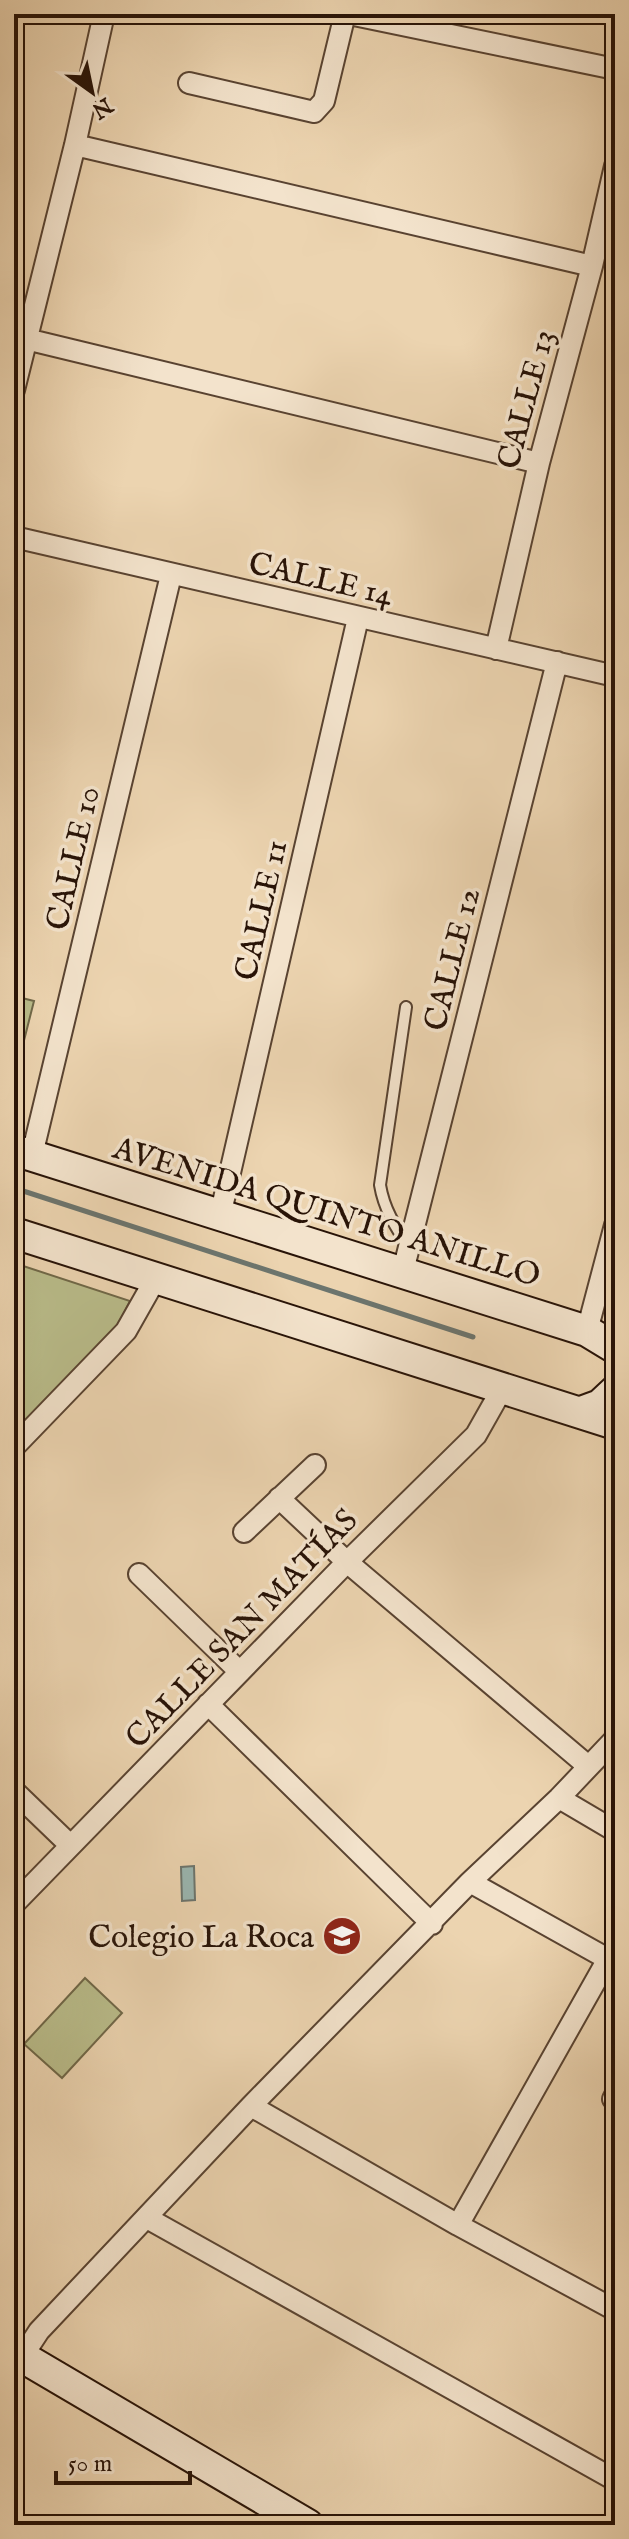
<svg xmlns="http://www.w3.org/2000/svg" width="629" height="2539" viewBox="0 0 629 2539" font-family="'IM FELL English',serif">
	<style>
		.green { fill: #b9bc8a; stroke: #706848; stroke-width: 2 }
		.water { fill: #9ab7b2; stroke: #6c756e; stroke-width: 2 }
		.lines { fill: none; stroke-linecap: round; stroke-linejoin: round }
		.stream { stroke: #6c756e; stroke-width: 5 }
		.lane-casing { stroke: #594331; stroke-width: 14 }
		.street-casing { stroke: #594331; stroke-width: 24 }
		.secondary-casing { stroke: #281307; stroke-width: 34 }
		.lane { stroke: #f3e3cc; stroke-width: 10 }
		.street { stroke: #f3e3cc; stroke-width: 20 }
		.secondary { stroke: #f3e3cc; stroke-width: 30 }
		.labels { text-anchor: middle; stroke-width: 7; stroke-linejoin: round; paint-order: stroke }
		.street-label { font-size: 32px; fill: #281307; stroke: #f3e3cc }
		.poi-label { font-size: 32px; fill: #281307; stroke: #f3e3cc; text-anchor: end }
	</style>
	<rect width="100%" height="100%" fill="#ecd4b0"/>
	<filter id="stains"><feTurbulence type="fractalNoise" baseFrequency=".0025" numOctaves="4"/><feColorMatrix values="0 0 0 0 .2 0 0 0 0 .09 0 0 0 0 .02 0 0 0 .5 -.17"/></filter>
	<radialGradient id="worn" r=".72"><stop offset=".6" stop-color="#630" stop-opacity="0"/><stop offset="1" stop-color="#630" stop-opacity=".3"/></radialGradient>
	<path class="green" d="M14 996 34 1001 14 1080Z
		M14 1263 130 1301 108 1344 14 1439Z
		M85 1978 122 2013 62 2078 24 2044Z"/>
	<path class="water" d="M194 1866 195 1900 182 1901 181 1867Z"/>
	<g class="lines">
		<path class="stream" d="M14 1188 473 1337"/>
		<defs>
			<path id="lane" d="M406 1007 380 1185C384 1209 395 1226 408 1246"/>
			<path id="street" d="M349 14 615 69
				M189 83 314 112 324 101 345 14
				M75 145 592 266
				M26 339 539 463
				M14 390 75 145 104 14
				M14 537 615 676
				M496 649 539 463 592 266 615 166
				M32 1155 171 575
				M220 1216 358 618
				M403 1271 557 662
				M587 1331 615 1225
				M14 1447 126 1331 156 1278
				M279 1498 347 1562 588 1766
				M244 1532 315 1465
				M139 1574 240 1672
				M208 1704 432 1924
				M14 1791 70 1845
				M559 1798 615 1831
				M470 1882 615 1963
				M14 1904 347 1562 476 1435 502 1389
				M613 2099 615 2095
				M251 2106 458 2225 615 2310
				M147 2218 615 2480
				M458 2225 608 1959
				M16 2366 39 2331 251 2106 470 1882 559 1798 615 1739"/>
			<path id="secondary" d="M14 1150 587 1331 615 1348
				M14 1233 615 1424
				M581 1412 600 1405 615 1391
				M14 2352 308 2525"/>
		</defs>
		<use href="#lane" class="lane-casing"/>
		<use href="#street" class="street-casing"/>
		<use href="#secondary" class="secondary-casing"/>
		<use href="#lane" class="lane"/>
		<use href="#street" class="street"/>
		<use href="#secondary" class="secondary"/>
	</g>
	<defs>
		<symbol id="school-disc" viewBox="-11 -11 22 22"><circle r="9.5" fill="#8f2418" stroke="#f3e3cc"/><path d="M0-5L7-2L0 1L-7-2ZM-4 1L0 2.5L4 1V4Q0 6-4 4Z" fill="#fff"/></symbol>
	</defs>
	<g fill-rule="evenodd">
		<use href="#school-disc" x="320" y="1914" width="44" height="44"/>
	</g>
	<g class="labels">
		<g class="street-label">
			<text transform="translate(525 399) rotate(-75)" y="11">CALLE 13</text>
			<text transform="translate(321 578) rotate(13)" y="11">CALLE 14</text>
			<text transform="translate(72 858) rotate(-77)" y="11">CALLE 10</text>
			<text transform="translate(260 910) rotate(-77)" y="11">CALLE 11</text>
			<text transform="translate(451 959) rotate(-76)" y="11">CALLE 12</text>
			<text transform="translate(327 1211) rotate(17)" y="11">AVENIDA QUINTO ANILLO</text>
			<text transform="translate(241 1628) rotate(-46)" y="11">CALLE SAN MATÍAS</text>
		</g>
		<g class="poi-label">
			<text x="314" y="1947">Colegio La Roca</text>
		</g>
	</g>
	<rect width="629" height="2539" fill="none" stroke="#ecd4b0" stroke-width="48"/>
	<rect x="16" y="16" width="597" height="2507" fill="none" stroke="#281307" stroke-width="4"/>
	<rect x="24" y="24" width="581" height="2491" fill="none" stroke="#281307" stroke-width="2"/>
	<g transform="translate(92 92) rotate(147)" stroke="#f3e3cc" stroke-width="6" paint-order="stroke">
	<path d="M0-6L14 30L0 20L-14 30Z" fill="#281307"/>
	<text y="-12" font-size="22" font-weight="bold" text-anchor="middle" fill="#281307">N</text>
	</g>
	<path d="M56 2471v12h134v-12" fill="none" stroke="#281307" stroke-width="4"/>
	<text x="68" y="2471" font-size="24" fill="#281307" stroke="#f3e3cc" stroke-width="6" paint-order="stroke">50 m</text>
	<rect width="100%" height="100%" filter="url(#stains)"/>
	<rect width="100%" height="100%" fill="url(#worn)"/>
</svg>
